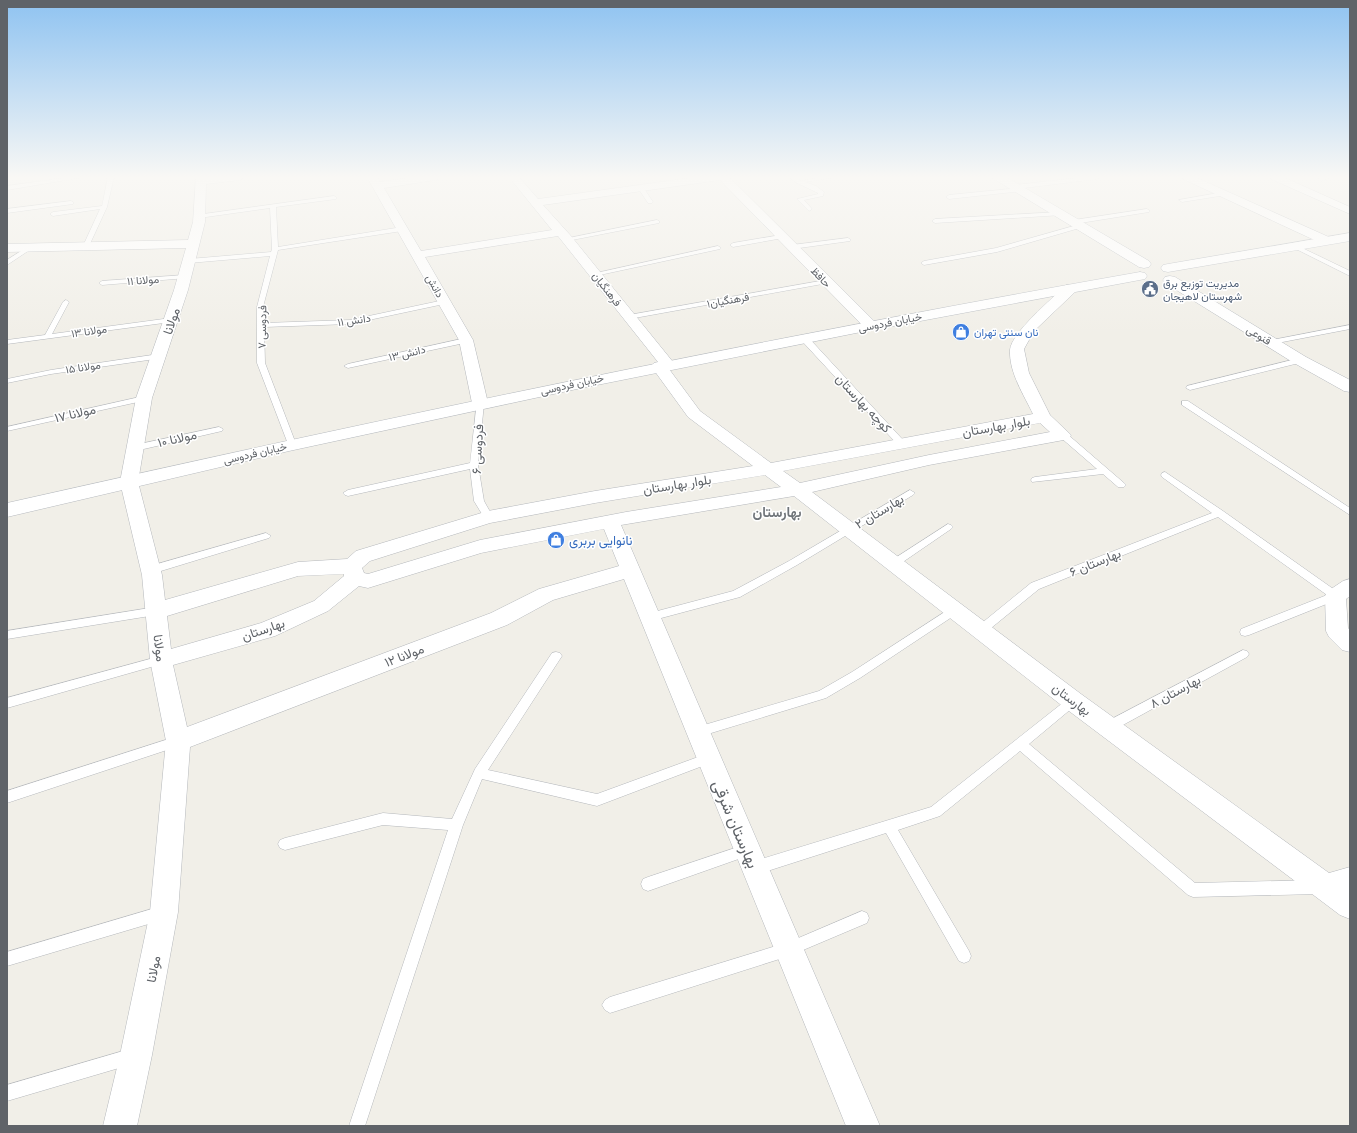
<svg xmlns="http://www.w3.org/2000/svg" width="1357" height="1133" viewBox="0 0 1357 1133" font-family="'IBM Plex Sans',Vazirmatn,sans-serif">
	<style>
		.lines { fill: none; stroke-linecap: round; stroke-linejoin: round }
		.service-casing { stroke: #b5b8bc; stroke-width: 1 }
		.minor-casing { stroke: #b5b8bc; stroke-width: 1 }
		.secondary-casing { stroke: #b6babf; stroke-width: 1 }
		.service { fill: #fff; fill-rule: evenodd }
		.minor { fill: #fff; fill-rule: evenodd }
		.secondary { fill: #fff; fill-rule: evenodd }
		.labels { text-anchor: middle; stroke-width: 3; stroke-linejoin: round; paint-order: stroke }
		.far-street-label { font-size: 11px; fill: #5f6368; stroke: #fff }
		.far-service-label { font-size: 11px; fill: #4e5e75; stroke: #fff; text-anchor: start }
		.far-shop-label { font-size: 11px; fill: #366cbe; stroke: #fff; text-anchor: start }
		.street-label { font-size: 13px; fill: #5f6368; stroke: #fff }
		.shop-label { font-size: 13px; fill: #366cbe; stroke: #fff; text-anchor: start }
		.neighbourhood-label { font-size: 14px; font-weight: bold; fill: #70757a; stroke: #fff }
		.near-street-label { font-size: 16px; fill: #5f6368; stroke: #fff }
	</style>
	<rect width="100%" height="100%" fill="#f1efe8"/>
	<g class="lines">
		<defs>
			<path id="service" d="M72 177H84L7 190V186Z
				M108 177H114L107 207 89 246 84 247 83 246 100 209 53 216 50 214 53 212 102 206Z
				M789 177H795L801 181 823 177H836L805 182 816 186 824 192 823 196 804 200 812 209 809 211 797 199 818 194V193L797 183Z
				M1086 177H1100L1097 179 1015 189 1012 187 1015 185Z
				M1324 177H1332L1321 181 1318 179Z
				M639 187H643L653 202 652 203H648L638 188Z
				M1020 188 1022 189V191L949 199 946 197 949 195Z
				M1224 192 1227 194 1226 195 1182 202 1179 200Z
				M334 196 336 197V199L276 207 278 247 402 227 405 229 402 231 278 250 263 307 264 323 350 320 444 300 447 302 444 304 350 324 264 327 265 363 296 444 292 447 288 444 257 363V307L270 256 189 263 186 261 189 259 271 252 272 249 270 208 199 218 196 216 197 215Z
				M71 201 73 202V204L7 213V209Z
				M1147 209 1150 211 1149 212 1074 224 1071 222 1074 220Z
				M1060 212 1062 213V215L935 223 932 221 935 219Z
				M657 220 659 221V223L567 241 564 239Z
				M1081 224 1084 226 1083 227 997 252 924 265 921 263 924 261 996 248Z
				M781 235 783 236V238L733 247 730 245 733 243Z
				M848 238 851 240 850 241 792 249 789 247 792 245Z
				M1296 245 1350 271V276L1294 248 1293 247Z
				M29 246 34 247 7 265V260Z
				M718 246 721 248 720 249 595 276 592 274Z
				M185 275 188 277 187 278 102 285 99 283 102 281Z
				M826 280 829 282 828 283 629 319 626 317 629 315Z
				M66 300 69 302 52 334 171 318 175 320 171 322 7 344V340L45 335 63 302Z
				M1350 325V329L1272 344 1268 342 1272 340Z
				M801 336H807L904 441 905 443 904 445H898L801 340Z
				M466 338 470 340 469 342 348 368 344 366 348 364Z
				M159 354H162V358L51 374 7 383V379L51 370Z
				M1300 358 1304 360 1303 362 1190 390 1186 388 1187 386Z
				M144 396H147V400L7 431V427Z
				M477 401H480L484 403 478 465 484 501 493 517 491 519H485L474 501 470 469 348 496 345 495 343 493 348 490 470 463Z
				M1182 401H1188L1350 508V515L1182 405Z
				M219 427 223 429 222 431 135 451 131 448 135 445Z
				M1063 432 1066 433 1124 483 1126 485 1124 487H1118L1103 474 1032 482 1031 480 1032 478 1035 477 1097 469 1060 437 1059 435 1060 433Z
				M1165 472 1223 511 1339 593 1340 596 1339 599 1249 635 1245 636 1241 635 1240 632 1241 629 1327 595 1218 517 1039 589 985 633 981 634 977 633 976 630 977 627 1031 583 1212 513 1162 477 1161 475 1162 473Z
				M910 490 915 493 913 495 797 565 740 597 650 621 646 620 645 617 646 614 650 613 733 591 789 561Z
				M948 524 951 525 953 527 951 529 897 566H889L888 564 889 562Z
				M266 533 271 536 269 538 151 574 147 573 146 570 147 567Z
				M954 606 958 607 959 610 958 613 860 678 826 698 698 737 694 736 692 732 694 728 819 691 852 672Z
				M156 607 160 608 161 611 160 614 156 615 7 639V631Z
				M1243 650 1247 651 1249 654 1247 657 1112 731 1108 732 1104 731 1102 727 1104 723Z
				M556 652 560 653 562 656 560 659 488 770 597 794 709 753 713 754 715 758 713 762 597 806 482 779 463 825 365 1126H349L448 830 383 825 285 850 280 848 278 844 280 840 285 838 383 813 452 819 475 769 552 653Z
				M161 656 165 657 167 660 165 663 7 708V698Z
				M1073 696 1077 698 1079 701 1077 704 1029 744 1195 883 1317 880 1322 882 1324 887 1322 892 1317 894 1193 897 1188 895 1020 751 940 816 898 830 969 951 971 956 969 961 964 963 959 961 886 833 755 875 750 873 748 868 750 863 755 861 931 807 1069 698Z
				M178 736 182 737 184 741 182 745 7 803V791Z
				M747 844 752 845 754 850 752 855 747 856 648 891 643 889 641 884 643 879 648 877Z
				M162 906 167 908 169 913 167 918 162 920 7 966V952Z
				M862 911 867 913 869 918 867 923 789 956 610 1013 605 1010 602 1005 605 1000 610 997 789 942Z
				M130 1049 136 1051 138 1057 136 1063 7 1101V1085Z"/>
			<path id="minor" d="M196 177H206V178L245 177 240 180 206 184 205 222 188 290 152 398 138 482 162 575 165 600 298 562 347 559 356 551 488 511 595 491 753 466 688 417 651 366 654 363 658 362 558 236 425 257 473 340 488 403 486 406 480 408 474 406 472 403 459 340 367 177H377L380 182 416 177H440L439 179 435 180 384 188 421 251 552 230 509 177H519L538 199 697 177H729L876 323 878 326 876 329 871 330 866 329 720 180 543 205 571 236 673 362 676 365 673 368 669 369 700 411 771 463 1033 414C1024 395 1009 373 1010 350 1011 333 1053 298 1066 285H1076L1078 288 1076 291 1034 331 1024 349 1029 373 1050 415 1071 435 1069 439 929 465 812 492 1081 694 1329 873 1350 867V919L1340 915 1065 708 794 496 621 525 880 1126H846L624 579 553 600 507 625 190 747 178 912 152 1055 137 1126H103L120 1055 150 912 166 741 150 660 142 575 120 482 136 398 174 290 186 248 7 252V244L188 240 193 222ZM1040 423 1050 432 929 455 800 483 783 471ZM765 475 781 487 626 512 480 540 368 574 364 573 362 568 370 561 490 523 595 503ZM604 529 619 566 539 589 491 613 187 727 173 665 275 636 328 611 359 586 368 588 481 553ZM344 574V576L314 601 261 623 171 649 167 616 298 576Z
				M1182 177H1195L1331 238 1333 241 1331 244H1323L1183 179Z
				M1270 177H1283L1350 207V214L1271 179Z
				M1350 579V596L1346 599 1348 628 1350 630V652L1342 650 1329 637 1326 631 1325 596 1328 591 1343 581Z"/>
			<path id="secondary" d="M992 177H1006L1149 261 1151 264 1149 267 1144 268 1139 267 994 179Z
				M1350 233V241L1168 272 1163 271 1161 268 1163 265 1168 264Z
				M1140 272 1145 273 1147 276 1145 279 856 333 572 390 289 451 7 517V503C383 418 760 339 1140 272Z
				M1170 276 1175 277 1306 357 1350 380V392L1344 391 1294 363 1165 283 1163 280 1165 277Z"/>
		</defs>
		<use href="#service" class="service-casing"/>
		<use href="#minor" class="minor-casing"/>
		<use href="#secondary" class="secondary-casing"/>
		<use href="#service" class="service"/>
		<use href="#minor" class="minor"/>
		<use href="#secondary" class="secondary"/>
	</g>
	<linearGradient id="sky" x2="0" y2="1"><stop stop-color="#8fc3f1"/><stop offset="0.53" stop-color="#f9f8f5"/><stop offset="1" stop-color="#f9f8f5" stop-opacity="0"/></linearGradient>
	<rect width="1357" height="335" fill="url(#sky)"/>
	<defs>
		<symbol id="civic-disc" viewBox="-11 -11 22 22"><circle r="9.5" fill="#5c6f8a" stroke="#fff"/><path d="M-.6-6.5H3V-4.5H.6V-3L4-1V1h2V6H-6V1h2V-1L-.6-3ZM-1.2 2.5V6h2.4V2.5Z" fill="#fff"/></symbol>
		<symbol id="shop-disc" viewBox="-11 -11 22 22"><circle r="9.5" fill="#3f7fe0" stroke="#fff"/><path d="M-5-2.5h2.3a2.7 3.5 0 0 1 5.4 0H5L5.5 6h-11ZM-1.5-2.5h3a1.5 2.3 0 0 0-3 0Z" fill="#fff"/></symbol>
	</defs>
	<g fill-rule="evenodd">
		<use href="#civic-disc" x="1140" y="279" width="20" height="20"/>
		<use href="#shop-disc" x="951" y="322" width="20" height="20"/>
		<use href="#shop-disc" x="546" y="530" width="20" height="20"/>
	</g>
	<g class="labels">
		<g class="far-street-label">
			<text transform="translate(821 277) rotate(46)" y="4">حافظ</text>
			<text transform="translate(143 280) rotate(-4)" y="4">مولانا ۱۱</text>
			<text transform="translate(435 286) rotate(60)" y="4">دانش</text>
			<text transform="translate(607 289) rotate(52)" y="4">فرهنگیان</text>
			<text transform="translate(728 300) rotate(-10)" y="4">فرهنگیان۱</text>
			<text transform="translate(354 320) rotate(-8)" y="4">دانش ۱۱</text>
			<text transform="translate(890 322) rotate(-11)" y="4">خیابان فردوسی</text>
			<text transform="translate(262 327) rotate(-89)" y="4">فردوسی ۷</text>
			<text transform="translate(89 331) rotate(-8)" y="4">مولانا ۱۳</text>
			<text transform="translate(1259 335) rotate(31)" y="4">قنوعی</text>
			<text transform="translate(407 353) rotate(-13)" y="4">دانش ۱۳</text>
			<text transform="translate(83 367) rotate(-8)" y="4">مولانا ۱۵</text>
			<text transform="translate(572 384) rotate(-12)" y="4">خیابان فردوسی</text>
			<text transform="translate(255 453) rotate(-13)" y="4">خیابان فردوسی</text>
		</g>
		<g class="far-service-label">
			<text x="1163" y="287">مدیریت توزیع برق<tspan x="1163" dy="13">شهرستان لاهیجان</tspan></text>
		</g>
		<g class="far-shop-label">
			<text x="974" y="336">نان سنتی تهران</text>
		</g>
		<g class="street-label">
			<text transform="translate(171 321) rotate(-71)" y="5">مولانا</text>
			<text transform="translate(864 403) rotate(47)" y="5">کوچه بهارستان</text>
			<text transform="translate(75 413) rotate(-13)" y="5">مولانا ۱۷</text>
			<text transform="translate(996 426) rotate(-10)" y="5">بلوار بهارستان</text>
			<text transform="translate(177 438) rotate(-13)" y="5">مولانا ۱۰</text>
			<text transform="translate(477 449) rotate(-87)" y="5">فردوسی ۶</text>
			<text transform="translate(677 484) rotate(-9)" y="5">بلوار بهارستان</text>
			<text transform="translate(879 511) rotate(-31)" y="5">بهارستان ۲</text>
			<text transform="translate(1095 562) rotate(-22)" y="5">بهارستان ۶</text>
			<text transform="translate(263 629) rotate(-19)" y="5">بهارستان</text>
			<text transform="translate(160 648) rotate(83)" y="5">مولانا</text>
			<text transform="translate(404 655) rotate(-21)" y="5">مولانا ۱۲</text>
			<text transform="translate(1175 691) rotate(-28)" y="5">بهارستان ۸</text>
			<text transform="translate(1072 699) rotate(37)" y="5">بهارستان</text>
			<text transform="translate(153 969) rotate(-79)" y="5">مولانا</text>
		</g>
		<g class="shop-label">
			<text x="569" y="545">نانوایی بربری</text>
		</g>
		<g class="neighbourhood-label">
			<text x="777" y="517">بهارستان</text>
		</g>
		<g class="near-street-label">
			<text transform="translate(736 824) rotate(67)" y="6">بهارستان شرقی</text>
		</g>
	</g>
	<rect width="1357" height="1133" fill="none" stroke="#5f6368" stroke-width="16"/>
</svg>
